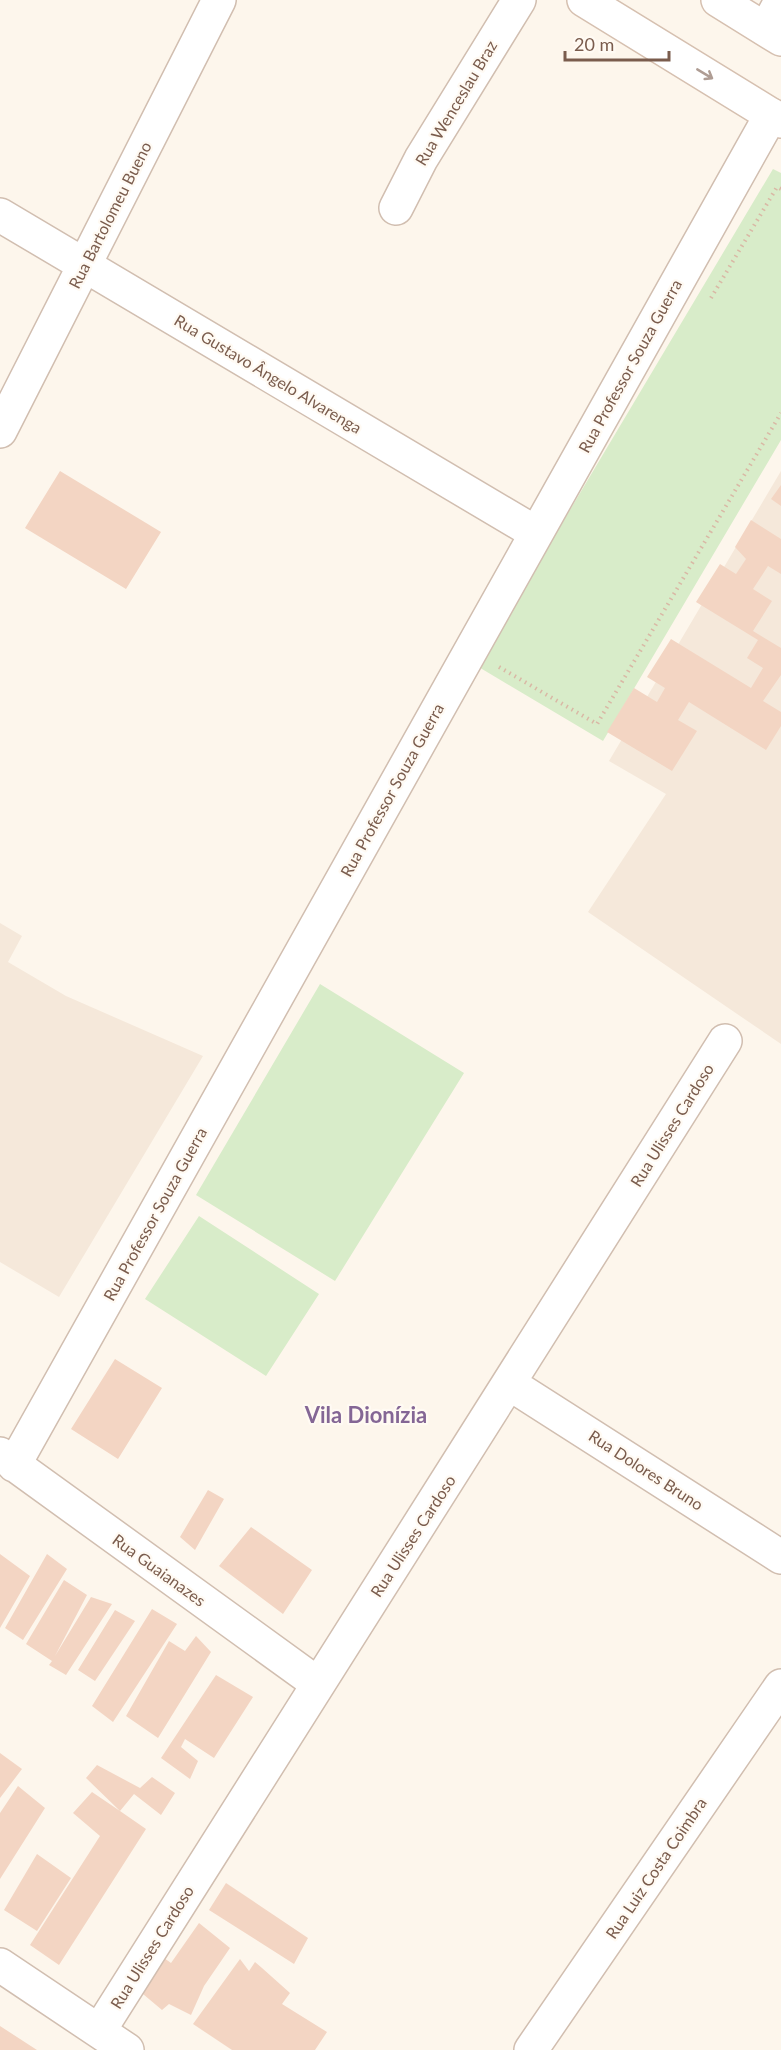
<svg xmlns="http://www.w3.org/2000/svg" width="781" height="2050" viewBox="0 0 781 2050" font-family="Lato,sans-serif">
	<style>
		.residential { fill: #f5e8da }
		.green { fill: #d8ecc9 }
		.building { fill: #f3d5c3 }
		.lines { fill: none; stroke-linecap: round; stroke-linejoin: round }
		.minor-casing { stroke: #d1beb0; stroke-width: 36 }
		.secondary-casing { stroke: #d6c0b0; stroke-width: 36 }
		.path { stroke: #d9b8a5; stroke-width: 4; stroke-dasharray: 1.5 4.5; stroke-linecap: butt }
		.minor { stroke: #fff; stroke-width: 33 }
		.secondary { stroke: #fff; stroke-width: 33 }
		.oneway { stroke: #af9d94 }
		.labels { text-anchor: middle; stroke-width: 4.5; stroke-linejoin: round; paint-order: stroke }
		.street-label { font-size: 16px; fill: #7a5c4d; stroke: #fffaf3 }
		.district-label { font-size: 22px; font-weight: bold; fill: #846695; stroke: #fffaf3 }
	</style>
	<rect width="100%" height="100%" fill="#fdf6ec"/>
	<path class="residential" d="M781 471V1044L588 912 666 794 609 761Z
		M0 923 22 936 8 962 66 996 203 1056 59 1297 0 1262Z"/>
	<path class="green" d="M773 169 781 173V440L603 741 477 666Z
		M320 984 464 1073 335 1281 196 1195Z
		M199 1216 319 1294 266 1376 145 1299Z"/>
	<path class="building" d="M60 471 161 532 126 589 25 528Z
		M781 485V506L771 499Z
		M751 520 781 539V574L768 566 753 589 772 601 753 631 781 648V675L763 701 781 712V726L766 750 689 702 678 720 697 731 672 771 607 732 634 688 657 702 665 688 647 677 671 639 751 688 763 668 747 658 758 640 696 602 720 564 736 574 746 559 735 547Z
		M115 1359 162 1388 118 1459 71 1429Z
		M208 1490 224 1499 195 1550 180 1537Z
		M251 1527 312 1570 283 1614 219 1566Z
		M0 1554 30 1576 0 1628Z
		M47 1554 67 1569 23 1640 5 1628Z
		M64 1580 87 1595 55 1656 91 1597 112 1604 66 1675 49 1665 52 1661 26 1644Z
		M152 1609 177 1624 113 1722 92 1706Z
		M115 1610 135 1621 95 1681 78 1670Z
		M196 1636 211 1652 158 1738 126 1716 169 1641 185 1651Z
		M216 1675 253 1697 214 1758 185 1739 181 1747 198 1761 190 1779 161 1758Z
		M0 1753 22 1769 0 1798Z
		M97 1765 140 1788 152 1777 175 1793 161 1815 134 1794 120 1811 146 1829 59 1965 30 1945 100 1836 73 1813 92 1792 120 1811 86 1778Z
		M18 1786 45 1808 0 1879V1813Z
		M37 1854 71 1878 37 1931 4 1910Z
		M226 1883 308 1938 294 1964 209 1910Z
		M199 1923 230 1948 204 1986 191 2015 169 2004 162 2010 143 1994 164 1958 171 1963Z
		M240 1959 249 1971 255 1962 262 1968 290 1993 282 2004 327 2032 315 2050H232L193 2024Z
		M0 2026 37 2050H0Z"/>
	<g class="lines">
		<defs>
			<path id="minor" d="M766 29 781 1
				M396 208 421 159 519 0
				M0 215 536 533
				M0 431 219 0
				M510 1384 781 1557
				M0 1454 318 1684
				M14 1465 771 115
				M0 1965 127 2050
				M99 2031 725 1041
				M531 2050 781 1686"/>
			<path id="secondary" d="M584 0 781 121
				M718 0 781 39"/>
		</defs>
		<use href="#minor" class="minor-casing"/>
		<use href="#secondary" class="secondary-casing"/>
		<path class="path" d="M711 298 777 187 781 189
			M499 667 597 724 781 413"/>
		<use href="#minor" class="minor"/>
		<use href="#secondary" class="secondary"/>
	</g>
	<defs><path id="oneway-shaft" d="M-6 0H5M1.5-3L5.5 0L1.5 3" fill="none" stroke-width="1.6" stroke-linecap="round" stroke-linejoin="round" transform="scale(1.5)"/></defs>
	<use class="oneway" href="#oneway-shaft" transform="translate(705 74) rotate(31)"/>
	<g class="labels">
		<g class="street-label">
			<text transform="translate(456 103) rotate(-59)" y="6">Rua Wenceslau Braz</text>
			<text transform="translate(110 215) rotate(-63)" y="6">Rua Bartolomeu Bueno</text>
			<text transform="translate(630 366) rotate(-61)" y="6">Rua Professor Souza Guerra</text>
			<text transform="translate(268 374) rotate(31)" y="6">Rua Gustavo Ângelo Alvarenga</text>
			<text transform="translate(392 790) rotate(-61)" y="6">Rua Professor Souza Guerra</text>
			<text transform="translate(672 1125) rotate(-58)" y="6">Rua Ulisses Cardoso</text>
			<text transform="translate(155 1214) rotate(-61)" y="6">Rua Professor Souza Guerra</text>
			<text transform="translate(646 1470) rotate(33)" y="6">Rua Dolores Bruno</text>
			<text transform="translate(413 1536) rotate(-57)" y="6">Rua Ulisses Cardoso</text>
			<text transform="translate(159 1570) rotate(36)" y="6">Rua Guaianazes</text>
			<text transform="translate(656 1868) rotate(-56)" y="6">Rua Luiz Costa Coimbra</text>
			<text transform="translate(152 1947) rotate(-58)" y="6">Rua Ulisses Cardoso</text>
		</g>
		<g class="district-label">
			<text x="366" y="1423">Vila Dionízia</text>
		</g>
	</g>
	<path d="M565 51v9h104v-9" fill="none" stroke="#7a5c4d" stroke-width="3"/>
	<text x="574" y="51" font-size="18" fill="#7a5c4d" stroke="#fffaf3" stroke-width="4.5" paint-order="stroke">20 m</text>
</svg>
